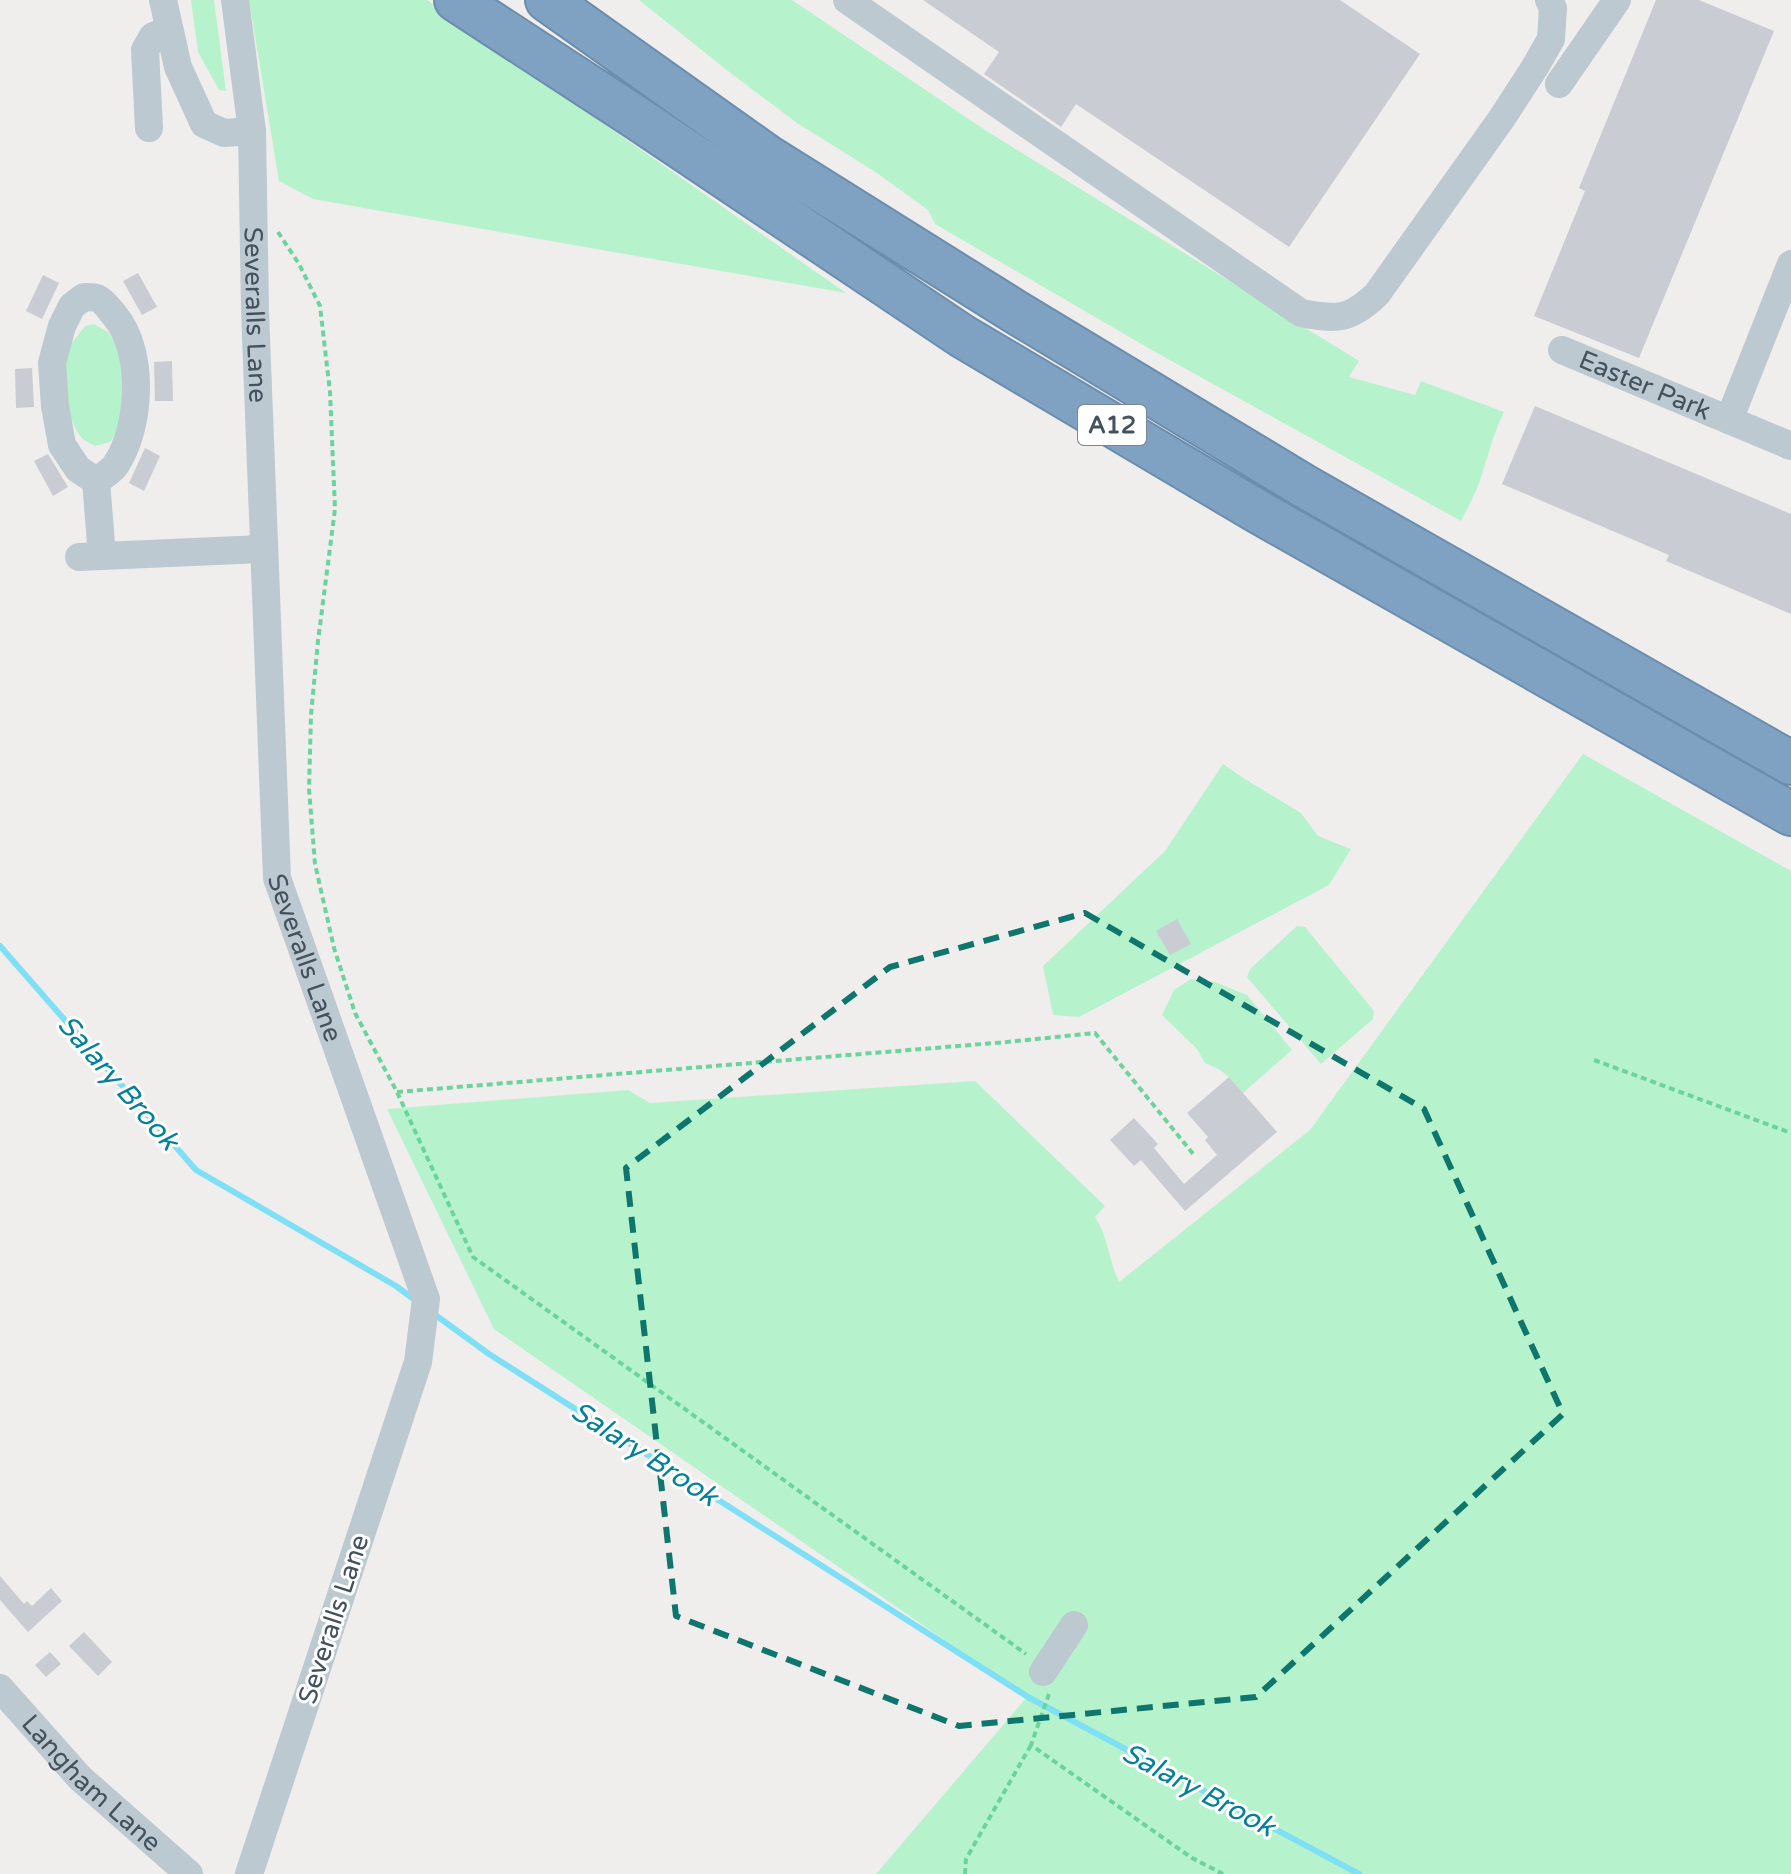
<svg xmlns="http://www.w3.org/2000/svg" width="1791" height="1874" viewBox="0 0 1791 1874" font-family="'Varela Round',sans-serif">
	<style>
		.green { fill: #b6f3cc }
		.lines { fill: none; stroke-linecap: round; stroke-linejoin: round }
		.stream { stroke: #7fe0f5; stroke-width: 6 }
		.building { fill: #c9ccd3 }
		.highway-casing { stroke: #6b8dae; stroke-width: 46 }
		.path { stroke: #6bd49d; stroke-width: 4; stroke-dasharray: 6 4; stroke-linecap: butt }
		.minor { stroke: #bcc9d1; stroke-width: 28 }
		.highway { stroke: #7fa2c2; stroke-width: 42 }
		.marked { fill: none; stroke: #0f766e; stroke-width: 6; stroke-dasharray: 16 10; stroke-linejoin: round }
		.labels { text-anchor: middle; stroke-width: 6; stroke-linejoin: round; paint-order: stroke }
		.shield { fill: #fff; stroke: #7c868e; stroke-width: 2 }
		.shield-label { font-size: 24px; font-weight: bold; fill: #44525d }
		.street-label { font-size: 26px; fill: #44525d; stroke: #fff }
		.water-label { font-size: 28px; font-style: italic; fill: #03809b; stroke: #fff }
	</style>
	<rect width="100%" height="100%" fill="#f0eded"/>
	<path class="green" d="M191 0H214L226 91 219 90 198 52Z
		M249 0H427L846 293 313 199 279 181Z
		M639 0H792L985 130 1359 361 1349 377 1415 395 1421 381 1504 412C1492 436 1487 461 1478 486 1473 498 1467 510 1461 521L1157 353 935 224 928 210 877 173 797 123 728 71Z
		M94 324 108 332 117 346 126 381 119 428 110 442 95 446C91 444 87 442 84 440 65 423 60 369 70 347 73 340 80 333 85 326Z
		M1583 754 1791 871V1874H876L1027 1697 494 1329 387 1109 628 1090 650 1103 975 1081 1105 1206 1095 1217C1108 1236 1109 1261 1119 1282L1310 1130Z
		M1223 764 1245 779 1301 813 1318 836 1351 849 1329 885 1079 1017 1053 1015 1043 966 1165 851Z
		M1297 926 1305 927 1374 1011 1373 1019 1321 1064 1247 977 1250 969Z
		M1191 979 1215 982 1247 995 1292 1050 1243 1093 1229 1077 1220 1070 1205 1063 1197 1049 1162 1015 1174 990Z"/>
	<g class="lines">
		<path class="stream" d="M0 946 196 1170 396 1286 415 1300
			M434 1314 489 1354 1028 1697 1359 1874"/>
	</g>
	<path class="building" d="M923 0H1340L1420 54 1289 247 1076 104 1061 127 984 74 999 52Z
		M1656 0H1699L1774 31 1639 358 1534 316 1585 191 1579 188Z
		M138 273 157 307 142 315 123 281Z
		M43 275 59 283 42 319 26 311Z
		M172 361 173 401H155L154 362Z
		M32 368 34 407 16 408 15 369Z
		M1535 406 1791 514V614L1666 561 1669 555 1502 484Z
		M145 448 160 456 144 491 129 483Z
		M48 454 68 487 53 496 34 461Z
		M1177 919 1191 944 1170 955 1156 931Z
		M1229 1077 1277 1132 1185 1211 1141 1160 1134 1166 1110 1140 1134 1118 1158 1144 1154 1148 1184 1184 1217 1155 1205 1140 1208 1137 1187 1113Z
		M0 1576 24 1604 27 1601 32 1606 51 1588 62 1601 28 1632 0 1600Z
		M84 1632 112 1662 98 1676 69 1646Z
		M50 1652 61 1664 46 1677 35 1665Z"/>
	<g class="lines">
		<defs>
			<path id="highway" d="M456 0 637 118 962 336 1257 511 1791 814
				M547 0 768 157 1014 311 1304 486 1791 763"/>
		</defs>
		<use href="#highway" class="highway-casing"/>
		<path class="path" d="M278 232 299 264 320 306 330 392 335 509 318 641 311 715 309 789 315 864 334 948 355 1013 397 1092 473 1257 1026 1654
			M1594 1060 1791 1133
			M397 1092 1007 1042 1095 1033 1194 1155
			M1049 1694 1031 1745 1192 1858 1223 1874
			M965 1874 966 1859 1031 1745"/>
		<g class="minor">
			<path d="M163 0 178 67 204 124 224 133 252 131"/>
			<path id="s1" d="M235 0 252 131 255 311 277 878 426 1299 418 1362 249 1874"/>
			<path d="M847 0 1301 313C1337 320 1350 320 1377 294L1502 118 1535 67 1551 39 1553 8 1549 0"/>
			<path d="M1559 84 1617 0"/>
			<path d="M149 128 145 50 153 36 169 30"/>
			<path d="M1791 264 1729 420 1791 446"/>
			<path id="s2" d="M1562 350 1729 420"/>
			<path d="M96 481 78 469 62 445 55 406 52 363 62 326 72 306 84 297C88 297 93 297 97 298 104 301 110 310 115 316 145 352 141 428 115 466 110 472 102 477 96 481L102 556"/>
			<path d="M79 557 264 549"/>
			<path d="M1043 1672 1074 1625"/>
			<path id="s3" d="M0 1688 80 1778 189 1874"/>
		</g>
		<use href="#highway" class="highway"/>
	</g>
	<path class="marked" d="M1085 913 1424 1109 1563 1414 1256 1697 959 1726 676 1616 626 1168 890 967Z"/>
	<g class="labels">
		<rect class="shield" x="1078" y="405" width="68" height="40" rx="6"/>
		<g class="shield-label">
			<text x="1112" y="433">A12</text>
		</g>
		<g class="street-label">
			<text dy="9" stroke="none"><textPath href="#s1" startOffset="316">Severalls Lane</textPath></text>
			<text dy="9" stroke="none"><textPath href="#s2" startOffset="90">Easter Park</textPath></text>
			<text dy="9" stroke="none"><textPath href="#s1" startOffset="964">Severalls Lane</textPath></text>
			<text transform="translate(333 1619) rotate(-72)" y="9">Severalls Lane</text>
			<text dy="9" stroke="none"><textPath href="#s3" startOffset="132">Langham Lane</textPath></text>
		</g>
		<g class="water-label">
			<text transform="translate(119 1082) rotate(49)" y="10">Salary Brook</text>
			<text transform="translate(645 1453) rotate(33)" y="10">Salary Brook</text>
			<text transform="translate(1199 1789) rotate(28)" y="10">Salary Brook</text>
		</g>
	</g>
</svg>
